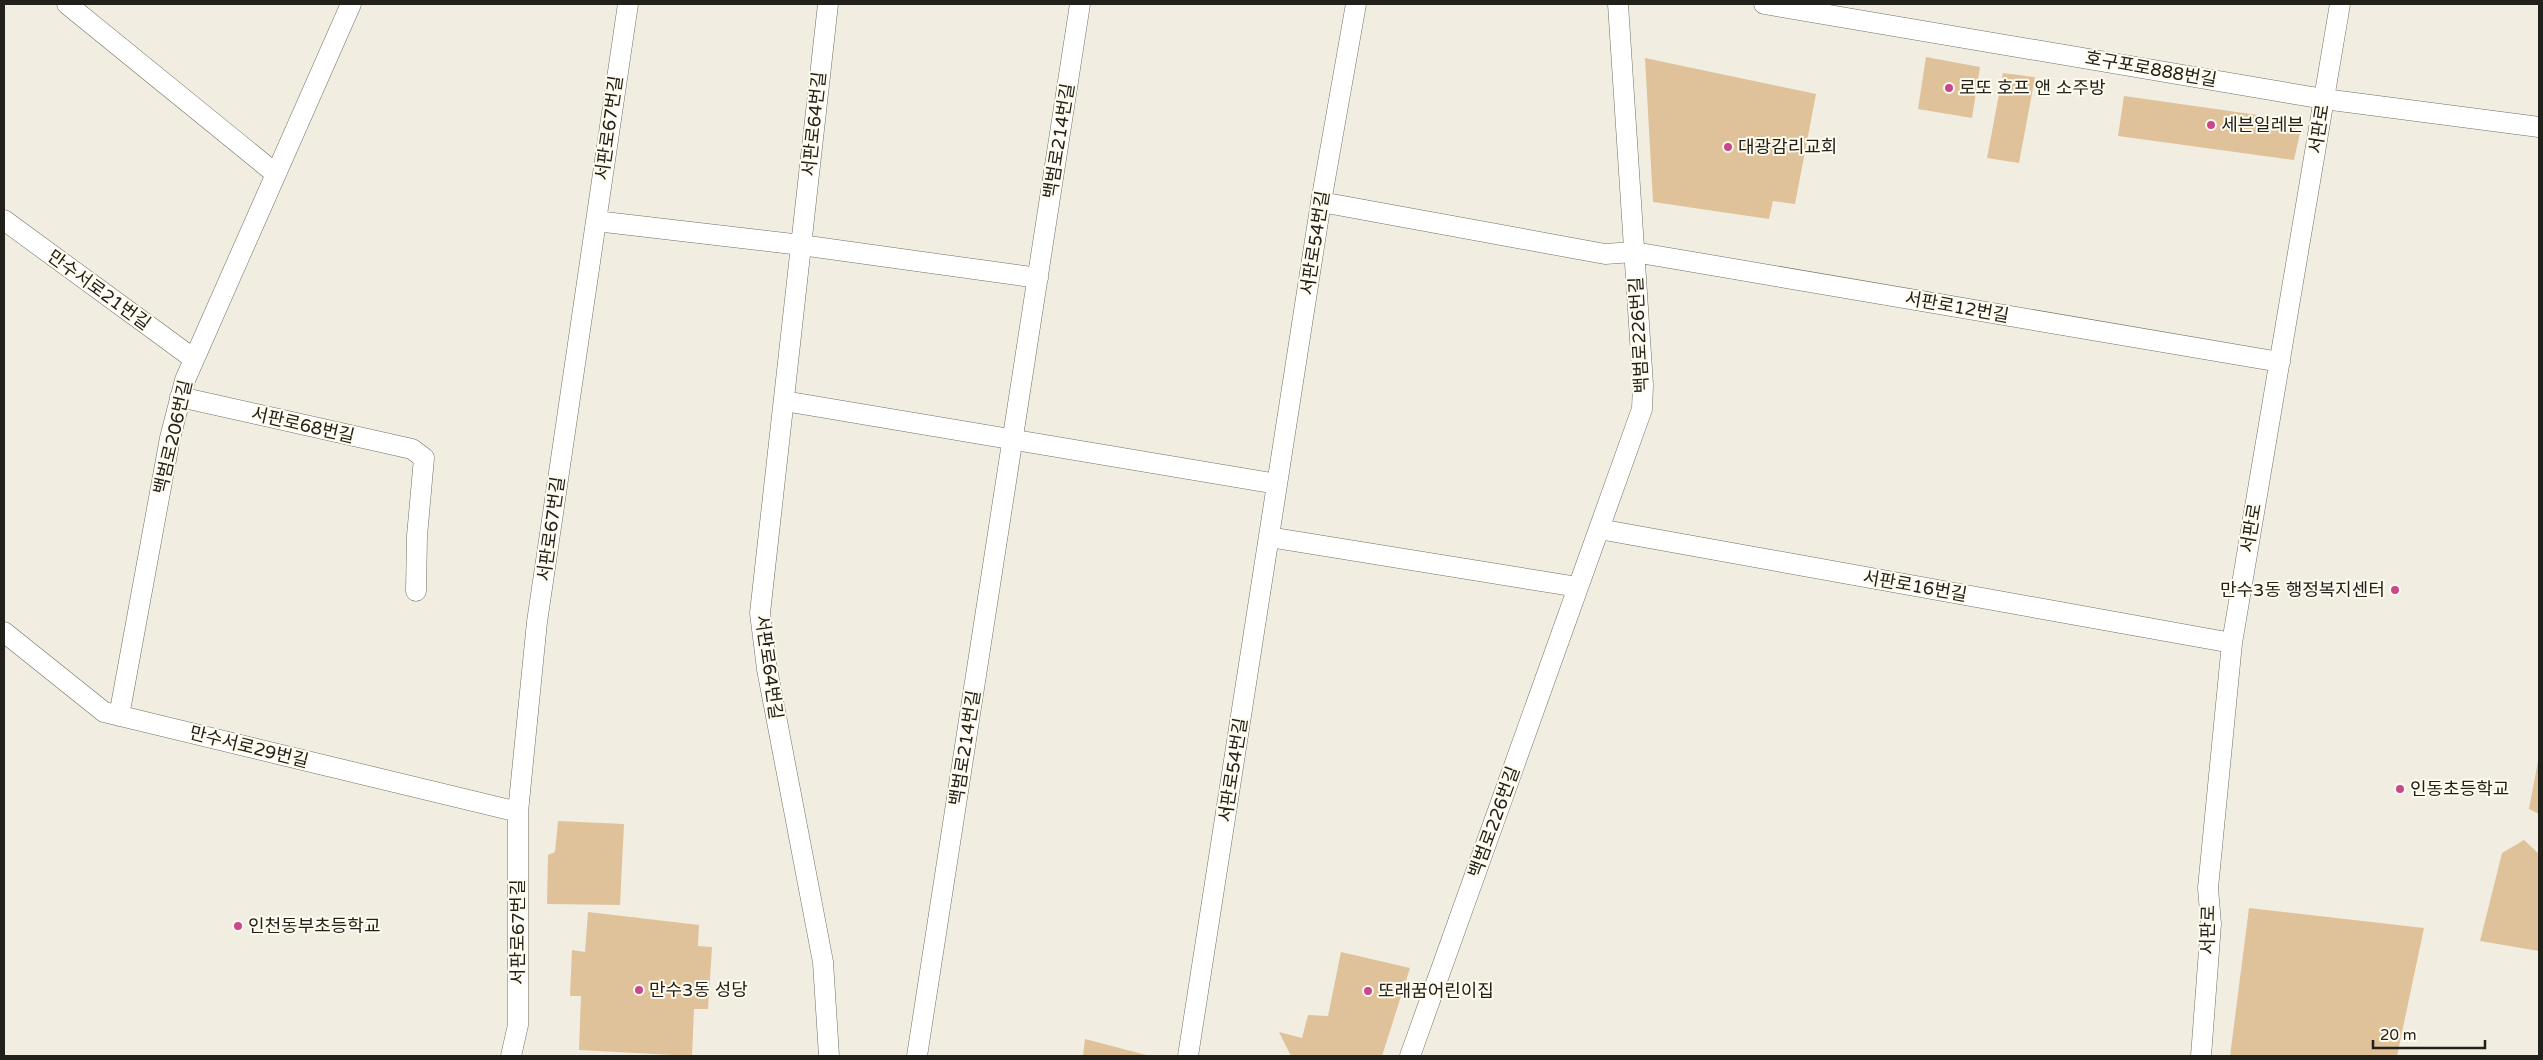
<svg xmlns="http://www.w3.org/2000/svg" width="2543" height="1060" viewBox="0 0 2543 1060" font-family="'Varela Round','Noto Sans KR',sans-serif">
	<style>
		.building { fill: #e0c29a }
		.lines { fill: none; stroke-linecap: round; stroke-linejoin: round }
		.lane-casing { stroke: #716e63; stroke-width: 21 }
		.lane { stroke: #fff; stroke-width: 20 }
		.poi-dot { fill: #ca478d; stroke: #fffbef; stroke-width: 2 }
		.labels { text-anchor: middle; stroke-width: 4; stroke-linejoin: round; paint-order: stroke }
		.street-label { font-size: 18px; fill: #21201b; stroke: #fffbef }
		.poi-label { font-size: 18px; fill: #21201b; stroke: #fffbef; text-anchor: start }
	</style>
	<rect width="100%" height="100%" fill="#f1eee1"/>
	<path class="building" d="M1926 57 1980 67 1972 118 1918 109Z
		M1645 58 1816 94 1795 204 1773 201 1769 219 1653 202Z
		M2003 73 2035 77 2019 163 1987 158Z
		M2124 96 2286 119 2300 133 2294 160 2118 136Z
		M2538 761H2539V814L2529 809Z
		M558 821 624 824 620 905 547 904 548 855 555 852Z
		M2524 840 2539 854V951L2480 941 2502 853Z
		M2249 908 2424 928 2397 1056H2230Z
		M588 912 699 925 698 946 712 947 708 1009H694L692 1056 579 1050 581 996H570L572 950 585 952Z
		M1341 952 1410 968 1382 1056H1291L1279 1032 1302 1038 1308 1015 1328 1016Z
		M1085 1039 1150 1056H1083Z"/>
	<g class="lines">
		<defs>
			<path id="lane" d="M67 4 276 174
				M828 4 760 613 767 669 823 962 829 1056
				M1764 4 2324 99 2539 127
				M1321 202 1605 254 1634 252 2280 362
				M4 220 194 359
				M596 221 801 245 1038 278
				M180 397 412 449 424 458 417 536 416 591
				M784 401 1277 484
				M1599 529 2232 643
				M1269 537 1578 587
				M4 632 104 712 518 812
				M119 716 170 438 185 380 351 4
				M511 1056 518 1025V812L537 622 628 4
				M917 1056 1080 4
				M1188 1056 1321 202 1356 4
				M1410 1056 1642 409 1643 385 1618 4
				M2201 1056 2211 924 2208 888 2232 643 2340 4"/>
		</defs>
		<use href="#lane" class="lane-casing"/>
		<use href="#lane" class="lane"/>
	</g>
	<g class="poi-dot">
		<circle cx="1949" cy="88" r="5"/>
		<circle cx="2211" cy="125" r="5"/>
		<circle cx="1728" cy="147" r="5"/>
		<circle cx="2395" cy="590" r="5"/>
		<circle cx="2400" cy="789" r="5"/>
		<circle cx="238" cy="926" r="5"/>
		<circle cx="639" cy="990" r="5"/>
		<circle cx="1368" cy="991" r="5"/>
	</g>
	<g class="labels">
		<g class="street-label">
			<text transform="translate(2151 69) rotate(10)" y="6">호구포로888번길</text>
			<text transform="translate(814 124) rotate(-84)" y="6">서판로64번길</text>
			<text transform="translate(609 128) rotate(-82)" y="6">서판로67번길</text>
			<text transform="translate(2319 129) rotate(-81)" y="6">서판로</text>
			<text transform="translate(1059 141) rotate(-81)" y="6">백범로214번길</text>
			<text transform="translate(1315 243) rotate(-81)" y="6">서판로54번길</text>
			<text transform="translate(99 290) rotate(36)" y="6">만수서로21번길</text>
			<text transform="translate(1957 307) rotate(10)" y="6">서판로12번길</text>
			<text transform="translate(1639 335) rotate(-93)" y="6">백범로226번길</text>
			<text transform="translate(303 425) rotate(13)" y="6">서판로68번길</text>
			<text transform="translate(173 437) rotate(-77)" y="6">백범로206번길</text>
			<text transform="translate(2251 528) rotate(-80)" y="6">서판로</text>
			<text transform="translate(551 529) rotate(-82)" y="6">서판로67번길</text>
			<text transform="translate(1915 586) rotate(10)" y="6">서판로16번길</text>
			<text transform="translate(769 667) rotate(82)" y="6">서판로64번길</text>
			<text transform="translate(249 747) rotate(14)" y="6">만수서로29번길</text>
			<text transform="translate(965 748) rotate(-81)" y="6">백범로214번길</text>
			<text transform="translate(1233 770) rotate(-81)" y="6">서판로54번길</text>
			<text transform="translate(1494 822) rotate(-70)" y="6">백범로226번길</text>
			<text transform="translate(2208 930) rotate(-89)" y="6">서판로</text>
			<text transform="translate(518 932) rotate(-90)" y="6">서판로67번길</text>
		</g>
		<g class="poi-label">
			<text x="1959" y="94">로또 호프 앤 소주방</text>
			<text x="2221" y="131">세븐일레븐</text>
			<text x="1738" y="153">대광감리교회</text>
			<text x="2385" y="596" text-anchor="end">만수3동 행정복지센터</text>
			<text x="2410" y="795">인동초등학교</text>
			<text x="248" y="932">인천동부초등학교</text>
			<text x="649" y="996">만수3동 성당</text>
			<text x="1378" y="997">또래꿈어린이집</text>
		</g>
	</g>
	<rect width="2543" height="1060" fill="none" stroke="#21201b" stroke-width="10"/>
	<path d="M2373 1040v8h112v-8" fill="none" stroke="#21201b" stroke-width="2.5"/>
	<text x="2380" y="1040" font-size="15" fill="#21201b" stroke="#fffbef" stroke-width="4" paint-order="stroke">20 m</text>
</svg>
